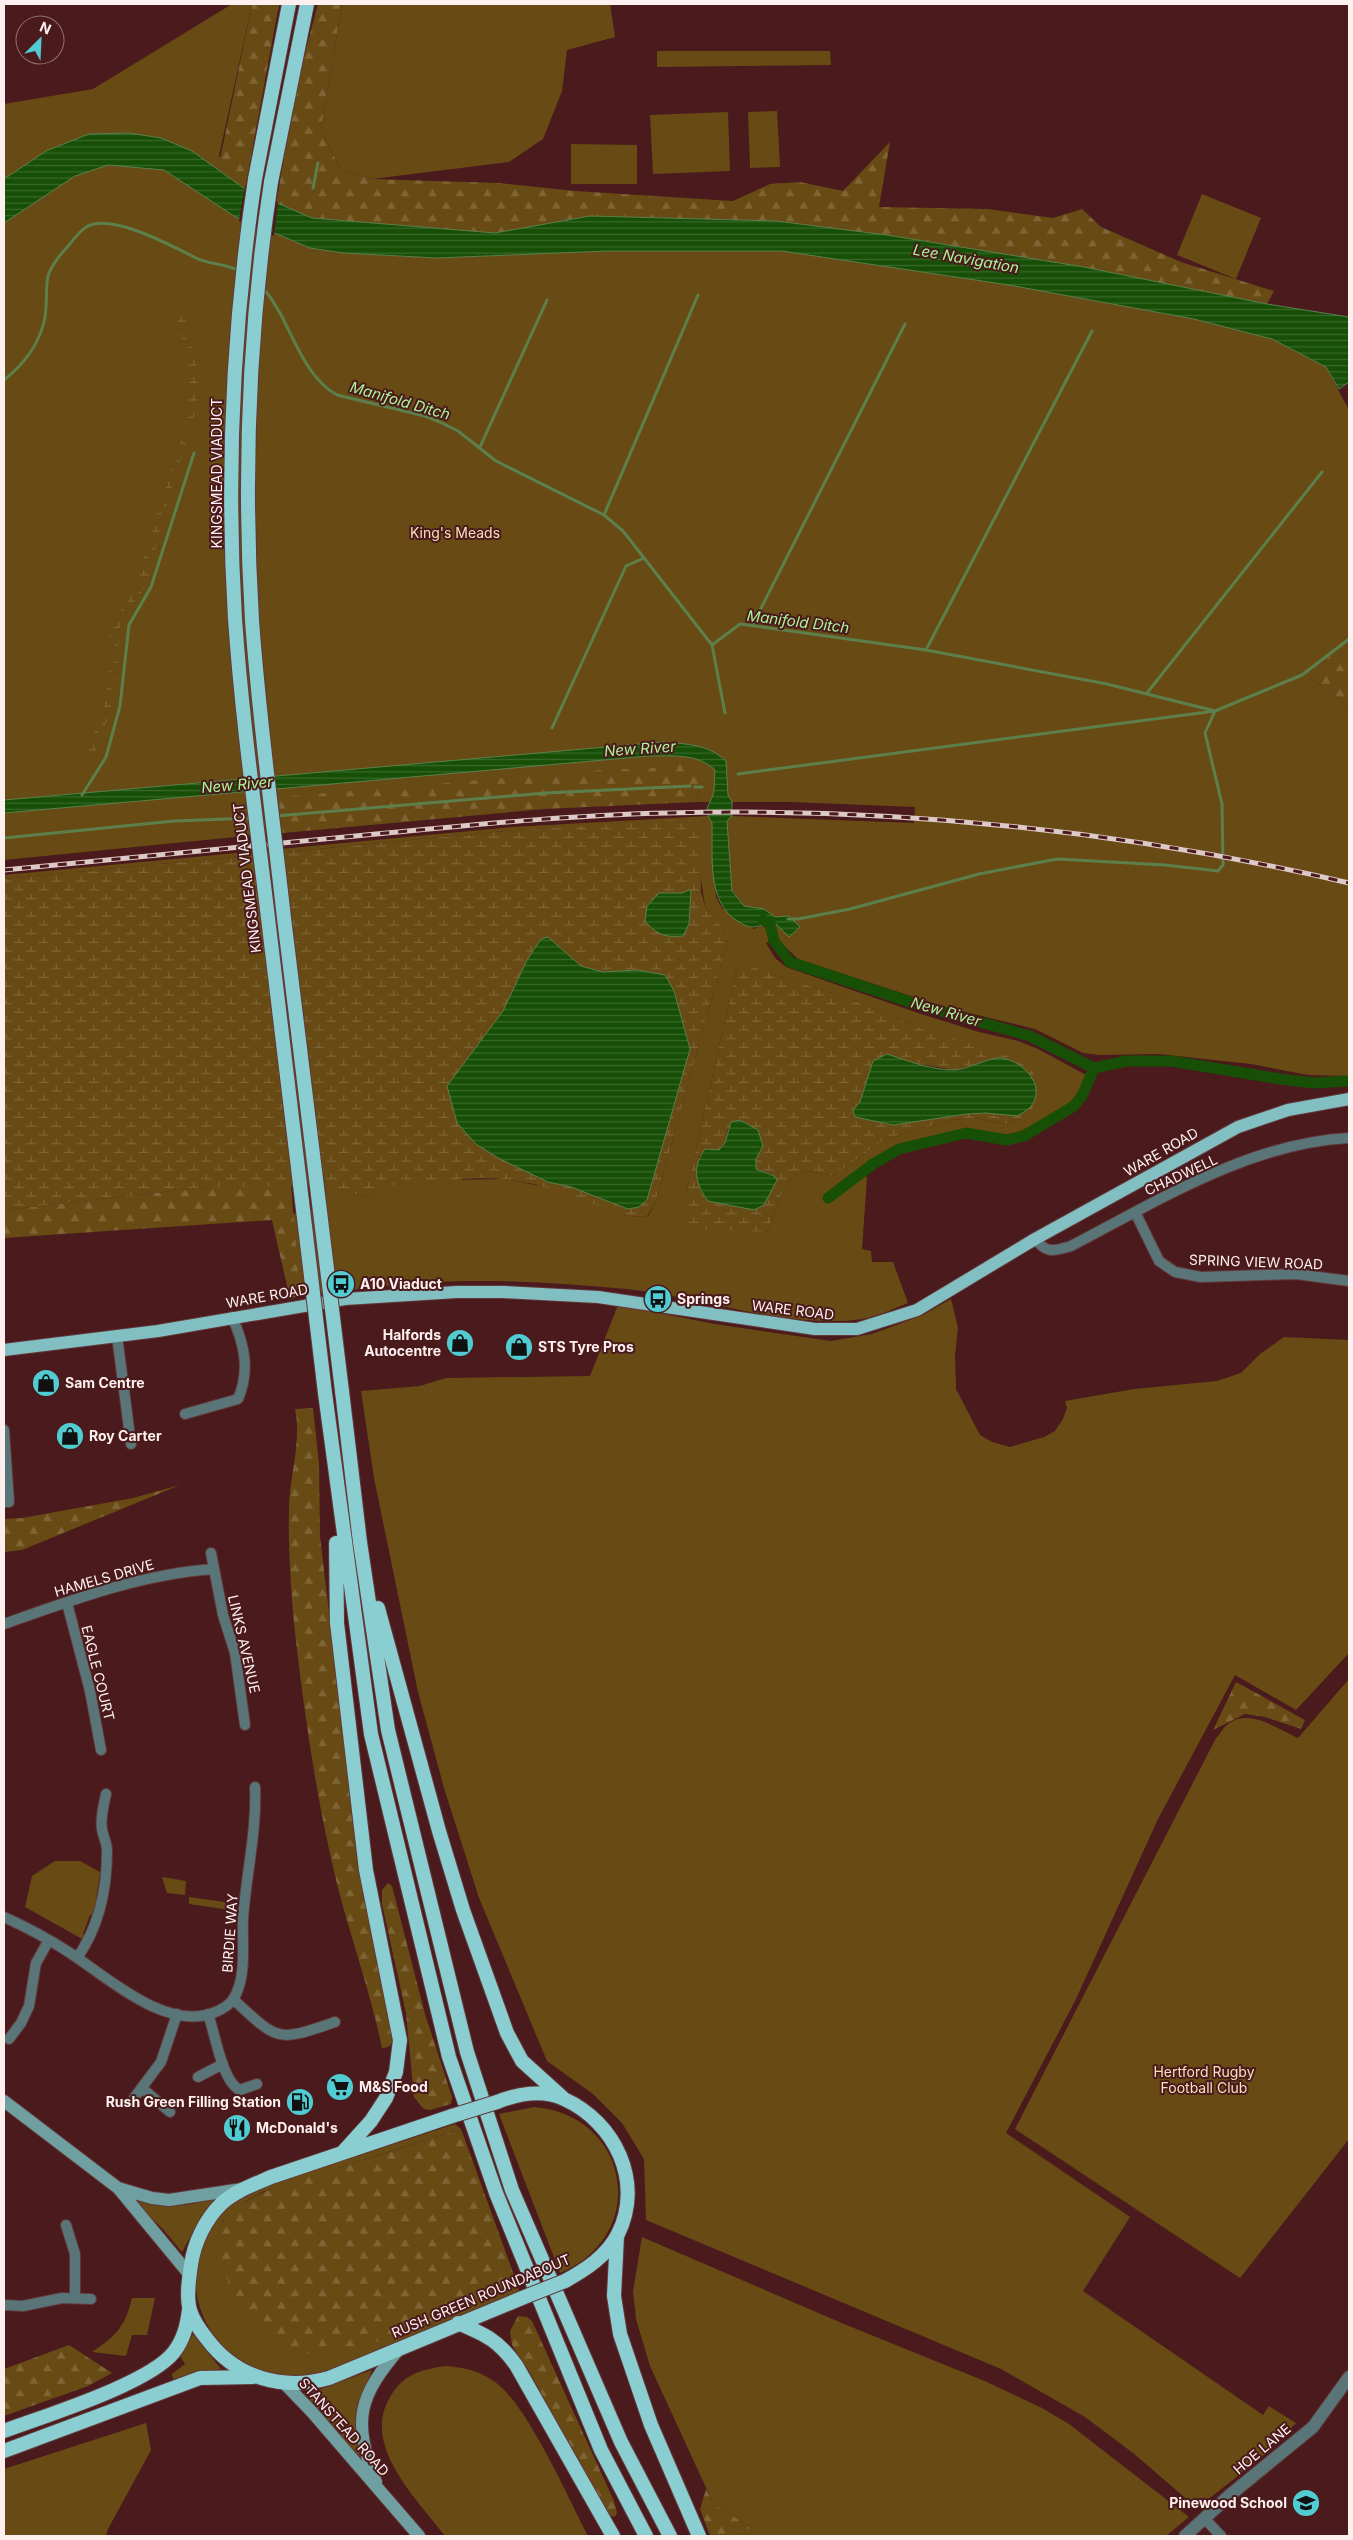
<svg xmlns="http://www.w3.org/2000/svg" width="1353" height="2540" viewBox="0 0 1353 2540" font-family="Inter,sans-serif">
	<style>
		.green { fill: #684b14; fill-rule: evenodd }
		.forest { fill: url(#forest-firs) }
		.wetland { fill: url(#wetland-marsh); fill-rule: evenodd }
		.water { fill: url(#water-rules); stroke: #5c7f4c }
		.pier { fill: #4a1a1c }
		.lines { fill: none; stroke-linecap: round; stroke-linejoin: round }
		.stream { stroke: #5c7f4c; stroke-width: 3 }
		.canal { stroke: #174f06; stroke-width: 11 }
		.minor-casing { stroke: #63383a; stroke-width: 12 }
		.tertiary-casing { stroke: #63383a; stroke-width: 14 }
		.secondary-casing { stroke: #63383a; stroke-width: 14 }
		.primary-casing { stroke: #63383a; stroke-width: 14 }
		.trunk-casing { stroke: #63383a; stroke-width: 16 }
		.minor { stroke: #597577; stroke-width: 10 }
		.tertiary { stroke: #597577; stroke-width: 12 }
		.secondary { stroke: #709fa1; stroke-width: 12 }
		.primary { stroke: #82bfc2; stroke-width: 12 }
		.trunk { stroke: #8aced1; stroke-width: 14 }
		.rail-casing { stroke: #dcc9c8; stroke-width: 5 }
		.rail { stroke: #4a1a1c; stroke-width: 3; stroke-dasharray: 9; stroke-linecap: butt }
		.trunk-bridge-casing { stroke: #63383a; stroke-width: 16; stroke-linecap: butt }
		.trunk-bridge { stroke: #8aced1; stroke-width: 14 }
		.labels { text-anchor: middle; stroke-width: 4; stroke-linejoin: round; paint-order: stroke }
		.street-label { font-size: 14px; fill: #fdf0ef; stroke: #4a1a1c }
		.park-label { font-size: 14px; fill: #f8e0b9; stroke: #4a1a1c }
		.poi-label { font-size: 14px; font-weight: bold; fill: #fdf0ef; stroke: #4a1a1c; text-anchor: start }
		.water-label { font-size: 15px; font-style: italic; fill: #a9f698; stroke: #4a1a1c }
	</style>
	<defs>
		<pattern id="forest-firs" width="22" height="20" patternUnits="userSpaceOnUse" patternTransform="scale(1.25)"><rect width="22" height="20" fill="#684b14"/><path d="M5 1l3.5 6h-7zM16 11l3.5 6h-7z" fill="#7e6536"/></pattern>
		<pattern id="wetland-marsh" width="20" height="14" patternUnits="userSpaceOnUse" patternTransform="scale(1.25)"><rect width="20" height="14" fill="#684b14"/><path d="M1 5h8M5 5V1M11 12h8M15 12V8" fill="none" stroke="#7e6536"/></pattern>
		<pattern id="water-rules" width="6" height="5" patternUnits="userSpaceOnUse" patternTransform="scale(1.25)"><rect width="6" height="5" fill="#174f06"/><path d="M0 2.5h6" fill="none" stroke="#3a692b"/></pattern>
	</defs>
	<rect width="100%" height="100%" fill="#4a1a1c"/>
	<path class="green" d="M232 4H252L219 156 261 228 310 248 343 253 437 258 607 251H782L1009 285 1194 319 1272 339 1326 367 1349 410V633L1310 678 1349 707V1076L1308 1075 1251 1064 1159 1054 1100 1055 1083 1053 1035 1029 941 1006 798 959 775 937 776 929 764 909 744 906 732 890 727 821 732 816 914 823 915 807 791 802H697L699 791 4 860V104L93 89Z
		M342 4H610L615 37 567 50 562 91 543 139 509 162 372 179 341 170 321 129Z
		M657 51H830L831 65 657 67Z
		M777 111 780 167 750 168 748 112Z
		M728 112 730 171 653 174 650 115Z
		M571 144 637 145V184H571Z
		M1202 194 1261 218 1236 279 1177 255Z
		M708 816 712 822 716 897 722 908 754 929 763 925 772 939 766 943 775 958 786 967 918 1013 979 1032 1018 1041 1038 1049 1086 1075 1079 1091 1070 1103 1050 1117 1021 1131 1005 1135 964 1129 938 1135 889 1149 861 1169 867 1178 862 1249 871 1251 872 1262H893L908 1303C893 1309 878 1316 862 1319 789 1330 699 1296 626 1289 559 1283 489 1278 422 1283 377 1286 334 1292 290 1298L272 1219 327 1206 325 1186 364 1196 395 1185 448 1180 505 1179 559 1190 629 1217 648 1216 655 1204 729 936 705 906 692 820 515 830 4 879V875L513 827ZM740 968 771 973 850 999 910 1024 1036 1106 1020 1119 1006 1124 975 1118 951 1120 885 1139 833 1176 809 1171 795 1175 782 1193 767 1232 684 1202 736 972Z
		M951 1299 958 1328 955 1355 956 1389 980 1435 992 1442 1010 1447 1044 1437 1055 1431 1063 1419 1067 1408 1065 1401 1134 1389 1217 1381 1241 1373 1260 1354 1284 1337 1349 1340V1653L1296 1710 1235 1675 1158 1819 1076 1999 1006 2133 1130 2217 1083 2291 1263 2415 1269 2406 1296 2423 1257 2461 1197 2508 1133 2453 1085 2417 1001 2369 646 2220 644 2159 622 2123 593 2094 547 2061 479 1898 444 1788 418 1692 374 1478 361 1391 420 1386 446 1378 590 1376 618 1305 715 1324 831 1341 872 1334 923 1315Z
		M1349 1679V2139L1240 2278 1015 2129 1215 1740C1219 1735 1222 1729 1227 1725 1248 1707 1278 1729 1298 1738Z
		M55 1861H80L100 1872 94 1915H90L83 1934 86 1936 84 1940 25 1907 32 1876Z
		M162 1877 186 1881 185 1895 167 1893Z
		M189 1897 231 1903 230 1910 189 1904Z
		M534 2107C631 2115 650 2236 560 2273L499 2114Z
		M455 2124 461 2129 262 2192 246 2201 222 2222 273 2340C278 2344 284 2349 289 2350 347 2366 462 2308 518 2286L519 2291 331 2371C311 2376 287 2381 267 2375 193 2349 169 2258 231 2205 253 2186 287 2179 314 2170 361 2155 408 2139 455 2124Z
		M134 2198C162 2207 184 2208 212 2199L214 2202 201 2217 182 2252 162 2228 132 2201Z
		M642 2237 844 2324 987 2382 1042 2408 1069 2424 1189 2517 1166 2536H739L751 2527 714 2505 650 2366 636 2319 633 2291Z
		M132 2298H155L147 2335H132L126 2356 92 2352C116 2336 125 2327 132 2298Z
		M193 2334 221 2369 173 2379 172 2374 185 2364 180 2356Z
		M445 2366C463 2367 480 2371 495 2382 527 2404 568 2498 588 2536H445C418 2500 362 2447 389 2399 402 2375 419 2370 445 2366Z
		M372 2370 363 2392 361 2454 359 2456 303 2393 318 2390Z
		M146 2423 151 2450 108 2529 106 2536H4V2469Z"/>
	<path class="forest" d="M252 4H279L245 189 218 169Z
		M318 4H342L321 129 341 170 372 179 498 183 575 191 733 201 770 184 800 182 843 191 890 142 879 207 988 209 1053 218 1082 209 1101 227 1181 262 1274 291 1267 304 1084 267 887 235 776 221 590 216 495 233 312 218 276 204 297 83Z
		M1349 633V707L1310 678Z
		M676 761H690L699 764C706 776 699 789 697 802L544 809 283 833 278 797 601 770 655 768Z
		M291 1185 300 1296 290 1298 272 1220 4 1238V1210L206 1187Z
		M313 1408 319 1464 320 1536 351 1800 394 2037C392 2044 390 2048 382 2048 371 1995 353 1944 339 1892 317 1805 304 1713 294 1624 291 1587 288 1548 289 1510 289 1477 302 1442 295 1409Z
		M180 1485 22 1550 4 1552V1519L22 1518 133 1498Z
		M1236 1682 1305 1720 1301 1729 1265 1717 1245 1714 1213 1730Z
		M388 1883 392 1886 425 2014 452 2097 451 2104 430 2110 424 2109 414 2097 406 2013 382 1904V1890Z
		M461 2129 518 2286C466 2307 340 2369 288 2350 259 2340 238 2304 226 2277 215 2253 209 2233 231 2213 258 2188 297 2181 331 2170 374 2157 417 2143 461 2129Z
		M518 2316 527 2317 532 2321 614 2501 617 2512 615 2517 609 2515 605 2510 530 2373 512 2345 510 2331Z
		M69 2345 112 2373 88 2386 4 2416V2369Z
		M706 2489 714 2505 751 2527 739 2536H710L700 2509Z"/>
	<path class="wetland" d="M183 311 189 322V340L196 356 199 389 197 406 165 510 149 575 143 590 122 620 119 633 115 694 110 713 96 750 91 757 84 755 83 750 92 738 102 715 106 699 111 653 109 628 136 589 150 534 185 430 190 391 188 367 178 319Z
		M674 820H692L700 829 701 892 705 906 729 936 655 1204 647 1216 629 1217 559 1191 533 1184 505 1179 479 1178 396 1185 364 1196 324 1186 206 1187 4 1210V879L515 830ZM688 890 691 891 689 924 659 893H683ZM541 939 563 950 581 966 603 972 637 970 674 991 690 1049 639 1207 628 1209 571 1187 548 1182 476 1144 447 1086 503 1011 527 960Z
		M747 965 850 999 910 1024 1010 1057 1028 1067 1036 1077 1040 1091 1036 1106 1020 1119 1006 1124 975 1118 951 1120 885 1139 833 1176 809 1171 795 1175 782 1193 767 1232 704 1229 686 1221 684 1202 736 972 740 968ZM887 1054 914 1063 955 1070 1001 1057 1017 1116 986 1113 967 1114 893 1125 855 1117 853 1110 860 1102 873 1062ZM728 1128 763 1146 756 1159V1169L774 1175 698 1158 705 1149 719 1150 725 1143Z"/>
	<path class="water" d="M129 133 161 138 192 151 245 189 312 218 495 233 590 216 776 221 887 235 1084 267 1267 304 1349 317V382L1339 389 1326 367 1272 339 1194 319 1009 285 782 251H607L437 258 343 253 310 248 234 216 164 170 108 165 75 176 4 223V179L46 151 89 134Z
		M663 742C686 744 708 744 726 761L728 795 732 802V816L727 821 732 891 744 906 764 909 775 917 789 916 800 927 789 937 774 922 776 929 771 931 767 923C755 928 750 929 739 922 706 903 713 856 712 823 703 808 708 808 713 795 715 788 714 778 715 770 697 753 672 756 649 756L4 813V800Z
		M688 890 691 891 689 924 683 936C665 938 656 934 645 921L647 906 659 893H683Z
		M548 937 581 966 603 972 637 970 665 975 674 991 690 1049 647 1200 639 1207 628 1209 571 1187 548 1182 498 1158 476 1144 457 1123 447 1086 503 1011 527 960 541 939Z
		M887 1054C908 1061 932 1070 954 1070 967 1070 992 1056 1002 1058 1022 1061 1046 1084 1032 1105 1029 1110 1022 1113 1017 1116L986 1113 967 1114 893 1125 855 1117 853 1110 860 1102 873 1061Z
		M740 1120 758 1130 763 1146 756 1159V1169L774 1176 777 1180 764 1205 754 1210 708 1201C695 1184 692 1167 705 1149L719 1150 725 1143 731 1122Z"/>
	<path class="pier" d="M245 186 278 202 274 236 239 221Z"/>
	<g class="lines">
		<path class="stream" d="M313 188 318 163
			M262 288C270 294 275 305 280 313 295 341 308 379 337 395L425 416 440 422 458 431 496 461 604 515 623 531 712 645 740 624 926 650 1107 684 1215 711
			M4 380C23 365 38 346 44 322 48 307 45 291 48 276 52 264 61 254 69 245 75 238 80 230 88 226 114 214 172 246 196 258 210 265 226 263 239 271
			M480 447 547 300
			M604 515 698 295
			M752 626 905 324
			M712 645 725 713
			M926 650 1092 331
			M1147 693 1322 472
			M552 728 626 566 644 558
			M738 774 1215 711 1302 675 1349 639
			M695 787H702
			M82 795 106 757 120 706 129 625 151 587 194 453
			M276 816 546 793 690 786
			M4 838 174 821 253 818
			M788 919H798L850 909 979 874 1057 859 1165 865 1218 871 1223 865 1222 804 1205 733 1215 711"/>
		<path class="canal" d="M763 920 770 923 774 941 790 962 919 1005 1030 1036 1094 1068 1127 1061H1171L1280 1079 1313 1083 1349 1081
			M828 1198 873 1164 899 1149 966 1133 1007 1140 1024 1136 1074 1106 1082 1096 1094 1068"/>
		<defs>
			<path id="minor" d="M1135 1212 1159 1261 1175 1272 1201 1277 1296 1274 1349 1281
				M1035 1239C1047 1254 1053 1251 1071 1246 1158 1201 1249 1143 1349 1138
				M117 1336 131 1444
				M185 1414 238 1399C250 1371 245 1345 232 1317
				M4 1430 9 1502H4
				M211 1553 223 1615 235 1653 245 1725
				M67 1603 90 1691 101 1750
				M4 1624C72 1600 141 1574 214 1569
				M4 1917C26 1927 47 1938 67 1951 105 1975 164 2031 213 2013 221 2010 230 2005 234 1998 247 1976 242 1943 243 1919 246 1875 257 1831 255 1787
				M77 1958C99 1927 107 1888 107 1851 107 1842 103 1837 102 1829 100 1818 104 1804 106 1794
				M233 1999C279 2042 277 2042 335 2022
				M208 2014C215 2033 222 2082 240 2090L257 2084
				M9 2039 21 2023 29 2006 36 1963 49 1940
				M198 2077 223 2064
				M142 2088 170 2112
				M134 2098 161 2062 177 2014
				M66 2225 75 2254V2298
				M4 2305 23 2306 62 2298 91 2299
				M1204 2518 1221 2536"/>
			<path id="tertiary" d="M1185 2536 1230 2495 1313 2427 1349 2377"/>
			<path id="secondary" d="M4 2101 118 2188 189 2274
				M118 2188 152 2198 169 2200 242 2189
				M284 2383 312 2412 419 2536
				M376 2482C352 2420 358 2397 400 2348"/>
			<path id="primary" d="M4 1350 158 1331 345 1299 457 1292H503L598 1297 815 1329H857L917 1310 1035 1239 1238 1127 1288 1110 1349 1099"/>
			<path id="trunk" d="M255 179 289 4
				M271 182 307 4
				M342 1391 360 1542 388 1730 467 2052 512 2190 621 2442 670 2536
				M325 1393 371 1734 449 2057 496 2193 601 2450 646 2536
				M336 1543 337 1623 366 1870 400 2040 396 2072 386 2098 371 2121 343 2152
				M378 1608 439 1831 463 1910 507 2033 522 2061 563 2098
				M497 2102C517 2094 543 2089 564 2099 615 2122 644 2182 618 2234 607 2256 585 2270 565 2281
				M452 2116 271 2177C253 2185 235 2191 221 2204 205 2220 194 2243 191 2265 189 2278 186 2297 190 2310 193 2321 200 2330 207 2339 236 2378 283 2391 329 2378L522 2298
				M617 2236 614 2296 620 2334 651 2425 699 2536
				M458 2323C486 2335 498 2340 516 2365L613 2536
				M4 2431C44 2416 149 2384 174 2352 184 2339 187 2325 189 2310
				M4 2451 200 2378 253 2377"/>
		</defs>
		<use href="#minor" class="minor-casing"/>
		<use href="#tertiary" class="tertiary-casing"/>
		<use href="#secondary" class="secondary-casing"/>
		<use href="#primary" class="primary-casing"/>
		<use href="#trunk" class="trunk-casing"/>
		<use href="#minor" class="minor"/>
		<use href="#tertiary" class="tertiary"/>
		<use href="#secondary" class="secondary"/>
		<use href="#primary" class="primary"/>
		<use href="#trunk" class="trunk"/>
		<defs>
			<path id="rail" d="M4 870C128 858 252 846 376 834 473 825 570 815 668 813 897 807 1126 831 1349 883"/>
		</defs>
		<use href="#rail" class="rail-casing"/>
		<use href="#rail" class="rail"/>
		<defs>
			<path id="trunk-bridge" d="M255 179C233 325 226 472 235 619 242 719 256 818 268 918 286 1076 305 1234 325 1393
				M271 182C249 327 243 474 252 620 259 720 273 819 284 918 303 1075 322 1233 342 1391
				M452 2116 497 2102
				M522 2298 565 2281"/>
		</defs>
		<use href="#trunk-bridge" class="trunk-bridge-casing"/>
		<use href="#trunk-bridge" class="trunk-bridge"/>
	</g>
	<defs>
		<symbol id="bus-disc" viewBox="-11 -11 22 22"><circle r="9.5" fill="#51ccd2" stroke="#4a1a1c"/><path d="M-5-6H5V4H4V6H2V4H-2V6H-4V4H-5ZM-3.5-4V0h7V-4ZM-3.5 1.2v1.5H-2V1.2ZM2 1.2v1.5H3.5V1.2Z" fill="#111"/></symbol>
		<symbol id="shop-disc" viewBox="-11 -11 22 22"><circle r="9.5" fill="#51ccd2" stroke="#4a1a1c"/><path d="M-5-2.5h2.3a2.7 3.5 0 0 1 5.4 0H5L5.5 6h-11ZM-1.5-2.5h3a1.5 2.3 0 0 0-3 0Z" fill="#111"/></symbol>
		<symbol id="supermarket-disc" viewBox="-11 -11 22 22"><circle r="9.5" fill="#51ccd2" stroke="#4a1a1c"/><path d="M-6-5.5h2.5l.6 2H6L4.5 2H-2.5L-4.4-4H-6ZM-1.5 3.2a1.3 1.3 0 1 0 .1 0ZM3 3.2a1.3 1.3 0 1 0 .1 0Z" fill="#111"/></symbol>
		<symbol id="fuel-disc" viewBox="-11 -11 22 22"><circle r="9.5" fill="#51ccd2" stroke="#4a1a1c"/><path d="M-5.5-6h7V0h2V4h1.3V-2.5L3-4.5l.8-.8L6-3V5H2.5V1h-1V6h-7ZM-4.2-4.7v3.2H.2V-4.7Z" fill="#111"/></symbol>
		<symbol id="restaurant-disc" viewBox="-11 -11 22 22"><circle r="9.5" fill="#51ccd2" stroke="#4a1a1c"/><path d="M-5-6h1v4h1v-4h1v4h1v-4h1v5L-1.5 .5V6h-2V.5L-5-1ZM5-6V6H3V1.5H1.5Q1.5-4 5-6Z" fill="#111"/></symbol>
		<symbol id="school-disc" viewBox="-11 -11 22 22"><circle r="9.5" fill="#51ccd2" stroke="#4a1a1c"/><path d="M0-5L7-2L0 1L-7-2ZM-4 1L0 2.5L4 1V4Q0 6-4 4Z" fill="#111"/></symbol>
	</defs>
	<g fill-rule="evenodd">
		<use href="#bus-disc" x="325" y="1268" width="32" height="32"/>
		<use href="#bus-disc" x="642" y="1283" width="32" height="32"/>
		<use href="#shop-disc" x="444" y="1327" width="32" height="32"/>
		<use href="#shop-disc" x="503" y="1331" width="32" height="32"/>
		<use href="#shop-disc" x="30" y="1367" width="32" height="32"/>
		<use href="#shop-disc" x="54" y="1420" width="32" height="32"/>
		<use href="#supermarket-disc" x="324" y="2071" width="32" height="32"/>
		<use href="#fuel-disc" x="284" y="2086" width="32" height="32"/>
		<use href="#restaurant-disc" x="221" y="2112" width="32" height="32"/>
		<use href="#school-disc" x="1290" y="2487" width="32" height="32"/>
	</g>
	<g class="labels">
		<g class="street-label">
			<text transform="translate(217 473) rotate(-90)" y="5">KINGSMEAD VIADUCT</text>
			<text transform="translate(247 878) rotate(-97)" y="5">KINGSMEAD VIADUCT</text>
			<text transform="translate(1161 1152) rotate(-30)" y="5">WARE ROAD</text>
			<text transform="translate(1181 1175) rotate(-25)" y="5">CHADWELL</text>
			<text transform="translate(1256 1262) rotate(2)" y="5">SPRING VIEW ROAD</text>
			<text transform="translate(267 1296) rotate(-10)" y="5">WARE ROAD</text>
			<text transform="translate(793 1310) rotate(7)" y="5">WARE ROAD</text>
			<text transform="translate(104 1578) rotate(-16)" y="5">HAMELS DRIVE</text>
			<text transform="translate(244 1644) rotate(77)" y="5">LINKS AVENUE</text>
			<text transform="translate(98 1673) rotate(76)" y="5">EAGLE COURT</text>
			<text transform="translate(230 1933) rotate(-86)" y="5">BIRDIE WAY</text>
			<text transform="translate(481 2296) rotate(-23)" y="5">RUSH GREEN ROUNDABOUT</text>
			<text transform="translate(344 2427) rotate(48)" y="5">STANSTEAD ROAD</text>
			<text transform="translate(1262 2449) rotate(-40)" y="5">HOE LANE</text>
		</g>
		<g class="park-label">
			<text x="455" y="538">King's Meads</text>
			<text x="1204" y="2077">Hertford Rugby<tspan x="1204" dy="16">Football Club</tspan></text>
		</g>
		<g class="poi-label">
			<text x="360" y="1289">A10 Viaduct</text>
			<text x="677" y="1304">Springs</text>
			<text x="441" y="1340" text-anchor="end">Halfords<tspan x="441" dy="16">Autocentre</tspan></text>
			<text x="538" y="1352">STS Tyre Pros</text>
			<text x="65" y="1388">Sam Centre</text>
			<text x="89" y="1441">Roy Carter</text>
			<text x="359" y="2092">M&amp;S Food</text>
			<text x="281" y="2107" text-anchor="end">Rush Green Filling Station</text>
			<text x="256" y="2133">McDonald's</text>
			<text x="1287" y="2508" text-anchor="end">Pinewood School</text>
		</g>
		<g class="water-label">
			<text transform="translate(966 259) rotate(10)" y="5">Lee Navigation</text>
			<text transform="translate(400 401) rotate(16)" y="5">Manifold Ditch</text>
			<text transform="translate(798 622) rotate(7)" y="5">Manifold Ditch</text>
			<text transform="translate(640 749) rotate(-4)" y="5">New River</text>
			<text transform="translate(237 785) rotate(-5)" y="5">New River</text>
			<text transform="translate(946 1012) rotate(16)" y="5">New River</text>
		</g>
	</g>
	<rect width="1353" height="2540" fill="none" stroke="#fdf0ef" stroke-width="10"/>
	<g transform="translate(40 40) rotate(24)"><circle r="24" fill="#4a1a1c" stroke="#927070"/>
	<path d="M0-4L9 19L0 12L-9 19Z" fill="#51ccd2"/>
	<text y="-8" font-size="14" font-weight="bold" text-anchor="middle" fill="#fdf0ef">N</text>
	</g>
</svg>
